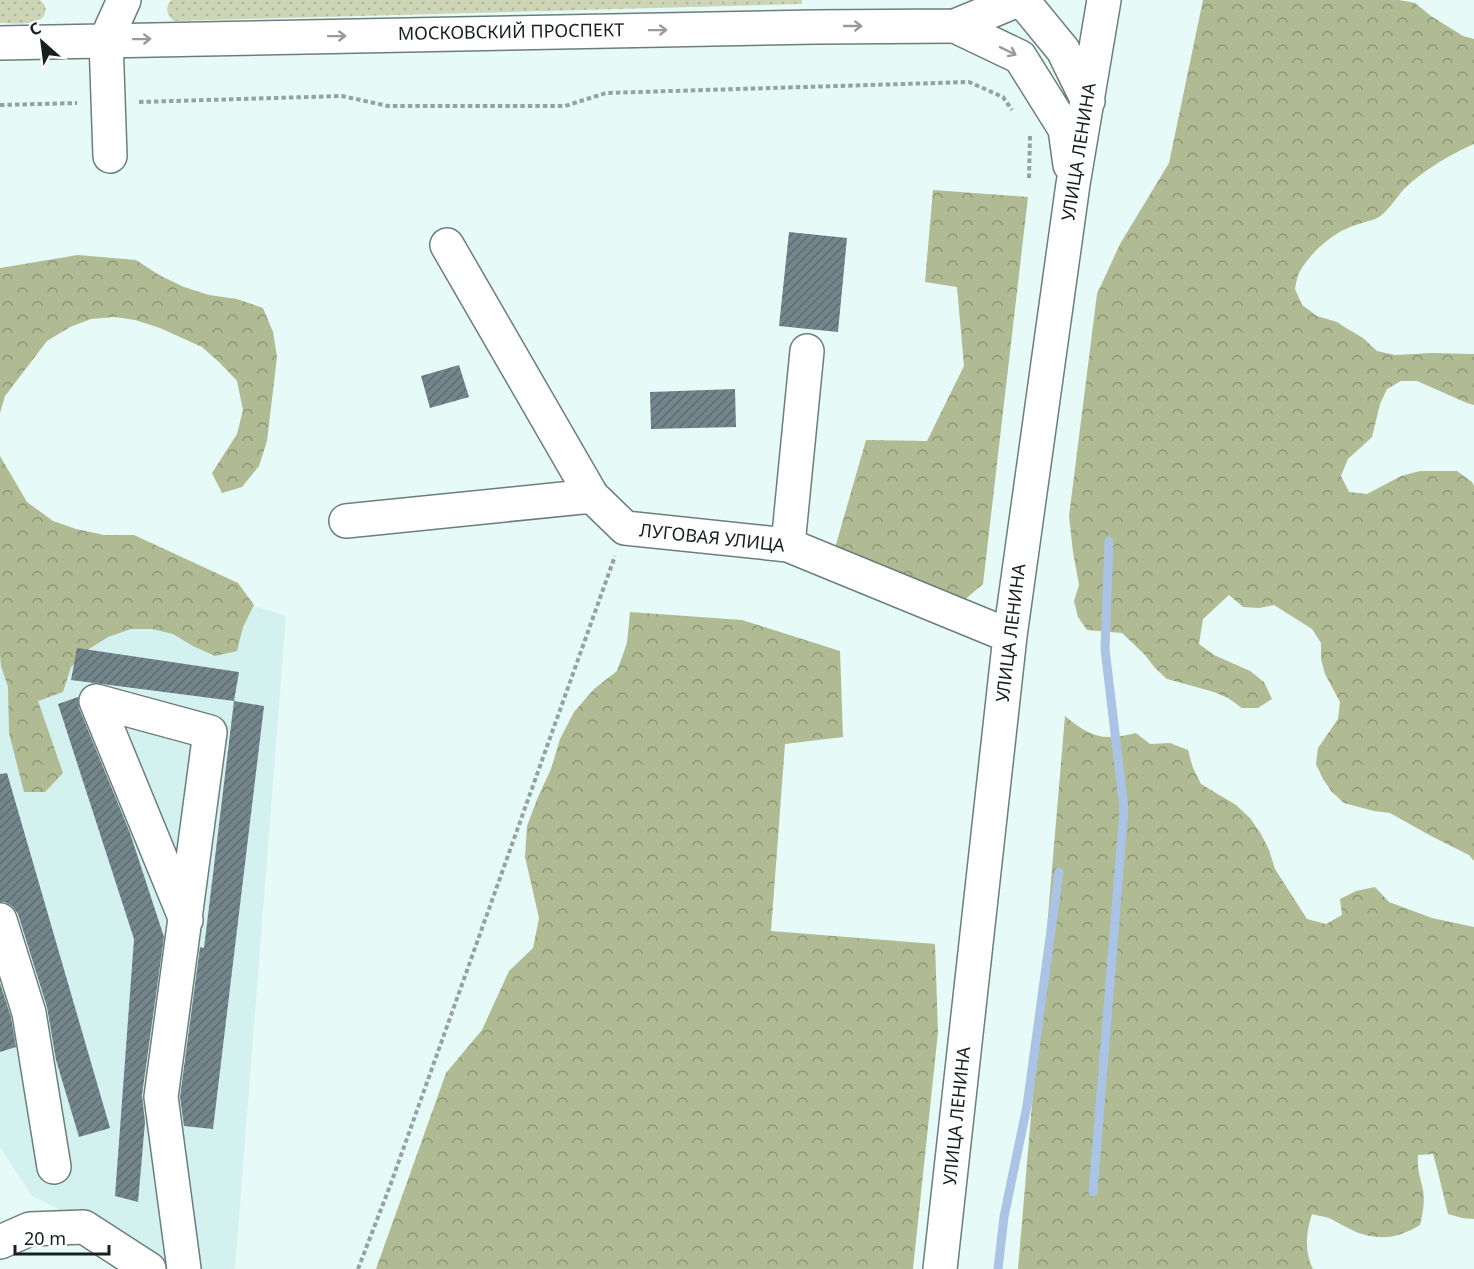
<svg xmlns="http://www.w3.org/2000/svg" width="1474" height="1269" viewBox="0 0 1474 1269" font-family="'Noto Sans',sans-serif">
	<style>
		.built { fill: #d3f1ee }
		.grass { fill: url(#grass-dots) }
		.forest { fill: url(#forest-crowns) }
		.lines { fill: none; stroke-linecap: round; stroke-linejoin: round }
		.stream { stroke: #abc3e4; stroke-width: 9 }
		.building { fill: url(#building-hatch) }
		.minor-casing { stroke: #6c7e7b; stroke-width: 36 }
		.major-casing { stroke: #6c7e7b; stroke-width: 36 }
		.path { stroke: #94a3a1; stroke-width: 4; stroke-dasharray: 4.5 3; stroke-linecap: butt }
		.minor { stroke: #fff; stroke-width: 33 }
		.major { stroke: #fff; stroke-width: 33 }
		.oneway { stroke: #979b9a }
		.labels { text-anchor: middle; stroke-width: 4.5; stroke-linejoin: round; paint-order: stroke }
		.street-label { font-size: 18px; fill: #18201f; stroke: #fff }
	</style>
	<defs>
		<pattern id="grass-dots" width="8" height="8" patternUnits="userSpaceOnUse" patternTransform="scale(1.5)"><rect width="8" height="8" fill="#cdd5b6"/><path d="M2 2h.1M6 6h.1" fill="none" stroke="#afb79c" stroke-width="1.8" stroke-linecap="round"/></pattern>
		<pattern id="forest-crowns" width="20" height="18" patternUnits="userSpaceOnUse" patternTransform="scale(1.5)"><rect width="20" height="18" fill="#b0ba93"/><path d="M2 6a3 3 0 1 1 6 0M12 15a3 3 0 1 1 6 0" fill="none" stroke="#8e9777"/></pattern>
		<pattern id="building-hatch" width="6" height="6" patternUnits="userSpaceOnUse" patternTransform="scale(1.5)"><rect width="6" height="6" fill="#74858b"/><path d="M-1 1l2-2M0 6l6-6M5 7l2-2" fill="none" stroke="#5e6c71"/></pattern>
	</defs>
	<rect width="100%" height="100%" fill="#e6faf7"/>
	<path class="built" d="M0 527 286 616 235 1269H178L32 1196 0 1147Z"/>
	<path class="grass" d="M0 0H40C44 4 47 7 45 13 41 27 12 23 0 23Z
		M171 0H802V4L174 21C166 15 165 8 171 0Z"/>
	<path class="forest" d="M1203 0H1399L1415 3 1431 16 1463 36 1474 39V144C1449 155 1424 170 1404 189 1396 198 1389 210 1379 217 1370 222 1358 223 1348 228 1329 236 1311 253 1300 271 1297 276 1296 283 1295 289L1302 305 1317 316 1337 322 1346 328 1363 338 1377 351 1395 355 1432 353 1474 354V405L1467 403 1417 381H1401L1387 389 1380 404 1372 437 1348 459 1341 476 1349 492 1367 494 1401 476 1420 471H1457L1472 482 1474 486V861L1469 855 1431 836 1390 813 1374 811 1344 803 1332 792 1323 779 1316 764 1318 748 1338 719 1340 702 1325 674 1321 659V643L1312 629 1274 605 1259 608 1243 607 1229 595 1203 619 1199 644 1214 655 1250 671 1264 682 1272 699 1258 708H1242L1228 698 1214 692 1167 679 1155 668 1145 655 1122 633 1087 630 1078 617 1074 601 1079 585 1073 552 1069 516 1097 294 1120 244 1169 163Z
		M933 190 1028 197 983 584 962 602 833 555 866 440 927 441 964 366 957 287 925 282Z
		M78 255 136 260 159 275 184 287 209 295 237 299 263 308 273 332 277 357 267 441 259 466 242 487 222 493 212 473 237 434 243 410 237 381 220 363 202 347 160 328 135 320 115 317 91 319 70 327 47 341 5 396 0 413V268Z
		M0 456 27 502 53 521 76 529 104 535H134L238 583 254 605 243 627 237 651 215 656 193 646 173 634 152 629H131L108 637 89 649 71 667 63 692 38 701 63 773 45 792H24L9 733 8 687 1 666 0 655Z
		M630 612 742 620 840 651 843 737 785 744 771 931 935 944 938 1032 913 1269H376L446 1073 482 1030 509 971 533 948 539 918 525 857 527 826 538 797 551 769 560 739 574 712 594 689 617 671 627 643Z
		M1065 716C1092 738 1102 741 1136 733L1150 744 1170 743 1188 750 1193 768 1201 784 1236 805 1250 818 1261 834 1269 850 1275 869 1307 919 1326 924 1342 915 1340 899 1356 891 1375 887 1389 902 1432 918 1474 927V1219L1462 1218 1448 1214C1443 1194 1439 1174 1433 1154L1418 1155C1417 1171 1420 1175 1423 1190 1425 1202 1423 1213 1420 1225 1399 1238 1380 1241 1356 1232 1347 1228 1339 1223 1331 1219 1325 1216 1318 1216 1312 1214 1306 1232 1304 1252 1313 1269H1018Z"/>
	<g class="lines">
		<path class="stream" d="M1093 1192 1124 809 1105 649 1109 541
			M998 1269 1004 1217 1027 1106 1059 872"/>
	</g>
	<path class="building" d="M789 232 847 238 838 332 779 326Z
		M459 365 469 397 430 408 421 376Z
		M735 389 736 427 651 429 650 392Z
		M77 648 239 672 234 701 71 680Z
		M78 697 79 708 130 833 164 937 142 1095 145 1122 138 1202 115 1196 134 939 58 704Z
		M234 701 264 706 213 1129 184 1126 180 1097 200 947 204 948Z
		M7 773 110 1128 79 1137 56 1060 47 1007 18 914 12 906 5 902H0V774Z
		M0 983 11 1017 16 1047 0 1052Z"/>
	<g class="lines">
		<defs>
			<path id="minor" d="M1022 0 1063 50 1088 101
				M955 26 1020 57 1065 129 1070 165
				M106 40 110 156
				M447 245 592 496 625 528 788 545 1010 636
				M346 521 592 496
				M788 545 807 351
				M0 920 29 1013 54 1167
				M0 1242 30 1229 84 1227 149 1269
				M184 1269 161 1097 210 732 96 701 186 920
				M940 1269 1010 636 1073 184 1104 0"/>
			<path id="major" d="M106 40 124 0
				M0 43 815 27 955 26 1018 0"/>
		</defs>
		<use href="#minor" class="minor-casing"/>
		<use href="#major" class="major-casing"/>
		<path class="path" d="M139 102 342 96 388 106H565L606 93 969 82 1003 97 1012 110
			M0 105 77 103
			M1029 178 1030 136
			M358 1269 390 1186 615 556"/>
		<use href="#minor" class="minor"/>
		<use href="#major" class="major"/>
	</g>
	<defs><path id="oneway-shaft" d="M-6 0H5M1.5-3L5.5 0L1.5 3" fill="none" stroke-width="1.6" stroke-linecap="round" stroke-linejoin="round" transform="scale(1.5)"/></defs>
	<g class="oneway">
		<use href="#oneway-shaft" transform="translate(853 26)"/>
		<use href="#oneway-shaft" transform="translate(658 30) rotate(-1)"/>
		<use href="#oneway-shaft" transform="translate(337 36) rotate(-1)"/>
		<use href="#oneway-shaft" transform="translate(142 39) rotate(-1)"/>
		<use href="#oneway-shaft" transform="translate(1008 51) rotate(26)"/>
	</g>
	<g class="labels">
		<g class="street-label">
			<text transform="translate(511 32) rotate(-1)" y="6">МОСКОВСКИЙ ПРОСПЕКТ</text>
			<text transform="translate(1079 152) rotate(-81)" y="6">УЛИЦА ЛЕНИНА</text>
			<text transform="translate(712 538) rotate(6)" y="6">ЛУГОВАЯ УЛИЦА</text>
			<text transform="translate(1011 633) rotate(-83)" y="6">УЛИЦА ЛЕНИНА</text>
			<text transform="translate(957 1116) rotate(-84)" y="6">УЛИЦА ЛЕНИНА</text>
		</g>
	</g>
	<g transform="translate(42 42) rotate(332)" stroke="#ffffff" stroke-width="4.5" paint-order="stroke">
	<path d="M0-4.5L10 22L0 15L-10 22Z" fill="#18201f"/>
	<text y="-9" font-size="16" font-weight="bold" text-anchor="middle" fill="#18201f">С</text>
	</g>
	<path d="M15 1245v9h94v-9" fill="none" stroke="#18201f" stroke-width="3"/>
	<text x="24" y="1245" font-size="18" fill="#18201f" stroke="#ffffff" stroke-width="4.5" paint-order="stroke">20 m</text>
</svg>
